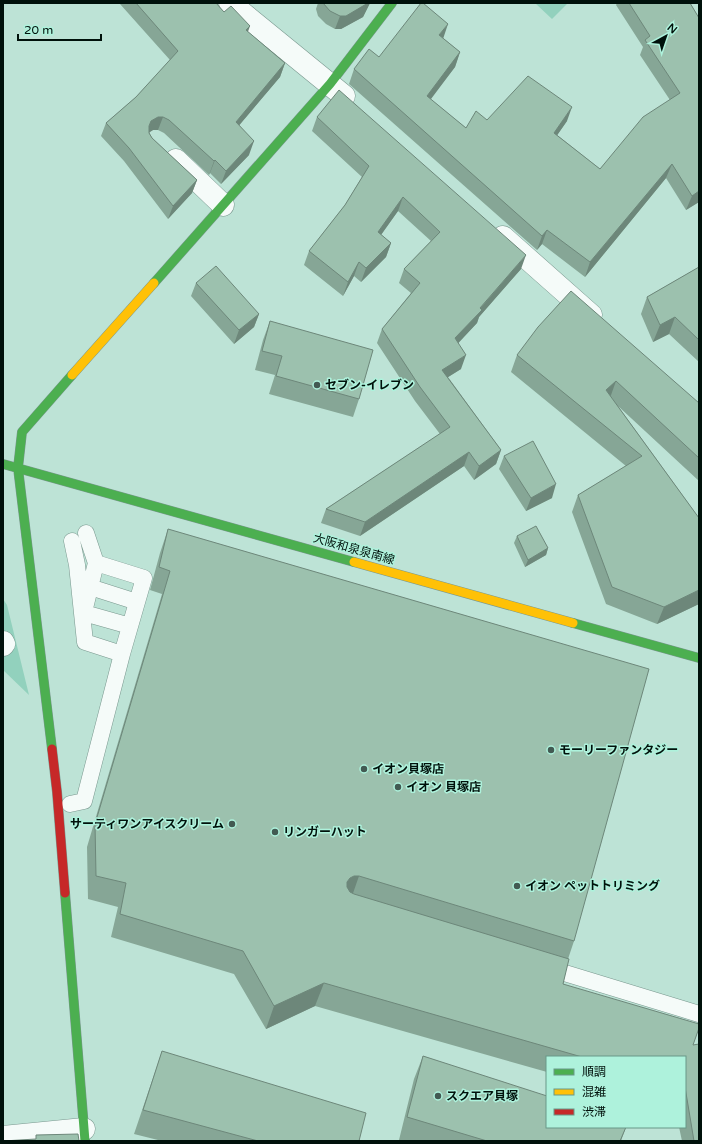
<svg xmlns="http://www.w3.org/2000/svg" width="702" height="1144" viewBox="0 0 702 1144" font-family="'Varela Round','Noto Sans JP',sans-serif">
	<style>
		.green { fill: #92d1bd }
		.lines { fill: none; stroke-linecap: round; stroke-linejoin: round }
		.lane-casing { stroke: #7a988f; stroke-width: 17 }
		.street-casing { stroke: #7a988f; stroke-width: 23 }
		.fast-casing { stroke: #7a988f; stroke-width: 10 }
		.slow-casing { stroke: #7a988f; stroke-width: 10 }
		.jam-casing { stroke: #7a988f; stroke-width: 10 }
		.lane { stroke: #f5fbf9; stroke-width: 16 }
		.street { stroke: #f5fbf9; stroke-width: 22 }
		.fast { stroke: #4caf50; stroke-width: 9 }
		.slow { stroke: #ffc107; stroke-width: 9 }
		.jam { stroke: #c62828; stroke-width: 9 }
		.wall { fill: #86a696 }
		.shaded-wall { fill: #6d877a }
		.building { fill: #9cc1ae; stroke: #6d877a }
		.poi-dot { fill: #425a52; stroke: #aef2dc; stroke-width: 1.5 }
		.labels { text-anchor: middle; stroke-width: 3; stroke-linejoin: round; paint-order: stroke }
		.poi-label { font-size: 12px; font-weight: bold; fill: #00110b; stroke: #aef2dc; text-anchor: start }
		.street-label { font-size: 12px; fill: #00110b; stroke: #aef2dc }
	</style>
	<rect width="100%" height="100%" fill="#bde3d6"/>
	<path class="green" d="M535 3H568L552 19Z
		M3 599 7 605 29 695 3 670Z"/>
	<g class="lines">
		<defs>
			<path id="lane" d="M72 541 77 565 85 642 122 654
				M90 587 137 602
				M85 608 96 563 86 533
				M84 613 130 626
				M70 804 84 801 122 654 144 578 96 563
				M545 967 699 1014"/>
			<path id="street" d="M230 3 344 96
				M176 160 223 205
				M503 237 591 315
				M3 642 4 644 3 645
				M3 1137 84 1129"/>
			<path id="fast" d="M154 283 330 84 392 3
				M3 464 354 562
				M573 623 699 658
				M52 749 18 468 22 432 72 375
				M65 893 85 1141"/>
			<path id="slow" d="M72 375 154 283
				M354 562 573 623"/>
			<path id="jam" d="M52 749 57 792 65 893"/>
		</defs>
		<use href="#lane" class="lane-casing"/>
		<use href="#street" class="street-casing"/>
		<use href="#fast" class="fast-casing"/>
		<use href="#slow" class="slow-casing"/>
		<use href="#jam" class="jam-casing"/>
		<use href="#lane" class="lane"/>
		<use href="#street" class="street"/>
		<use href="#fast" class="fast"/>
		<use href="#slow" class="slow"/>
		<use href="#jam" class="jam"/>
	</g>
	<path class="wall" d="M121 3H216L224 12 285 63 280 77 239 125 249 155 221 184 210 173 209 175 164 133 158 130H153L149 132 152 138 197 180 192 193 168 219 124 161 101 136 106 123 136 97 170 60 120 4Z
		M318 3H370L363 17 341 29H335L326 24 318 16 316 9Z
		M617 3H690L699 18V202L686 210 666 178 585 277 542 244 537 250 349 84 354 69 379 57 443 38 460 52 455 67 430 99 466 128 487 120 567 121 557 135 600 169 670 100 640 55 643 47 616 5Z
		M317 117 521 269 479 317 477 323 458 343 461 369 448 377 501 450 496 464 474 480 464 466 360 536 321 523 326 509 440 434 415 401 377 343 382 329 411 293 399 283 404 269 431 241 398 211 381 235 391 243 386 257 361 282 354 276 343 296 304 265 309 251 345 205 362 177 312 131Z
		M699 267V362L669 334 653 342 641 314 647 297Z
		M196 283 259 314 254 327 234 344 191 296Z
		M270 321 359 399 353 417 269 394 275 375 255 370 263 340Z
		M517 355 699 403V481L618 406 699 518V604L657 624 606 604 572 512 578 495 626 466 511 372Z
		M504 456 552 498 526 511 499 469Z
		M168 529 574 941 568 959 563 984 693 1045 699 1141H682L679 1127H685V1057H547V1072L315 1006 266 1029 234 974 111 937 118 907 88 899 87 847 162 594 150 590 160 553Z
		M517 536 548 548 546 555 525 567 514 543Z
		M162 1051 359 1141H162L134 1134 154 1075Z
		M423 1056 626 1127 621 1141H402L399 1140 414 1079Z"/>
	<path class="shaded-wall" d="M368 3H370L363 17 341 29H335L340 16Z
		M448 24 443 39 439 35Z
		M250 26 245 40 246 30Z
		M460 52 455 67 422 111 427 96Z
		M285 63 280 77 231 135 236 122Z
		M572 107 567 121 549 147 554 133Z
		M158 117H163L158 130H153L147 134 149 126 151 121Z
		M254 141 249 155 221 184 226 171Z
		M215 160 210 173 209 175 214 161Z
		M672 164 666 178 585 277 590 262Z
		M197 180 192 193 168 219 173 206Z
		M699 191V202L686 210 692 196Z
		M403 197 398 211 373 246 378 232Z
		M547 230 542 244 537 250 542 236Z
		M391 243 386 257 361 282 366 268Z
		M526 255 521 269 479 317 477 323 450 352 455 338Z
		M359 262 354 276 343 296 348 282Z
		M259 314 254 327 234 344 239 330Z
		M675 317 669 334 653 342 660 325Z
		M466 355 461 369 437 384 442 370Z
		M616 381 610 398 606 390Z
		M501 450 496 464 474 480 479 466Z
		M469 452 464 466 360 536 365 522Z
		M556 484 552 498 526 511 531 498Z
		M548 548 546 555 525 567 528 560Z
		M699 590V604L657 624 664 607Z
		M354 876H359L351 899H345L347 882 350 878Z
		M324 983 315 1006 266 1029 274 1006Z"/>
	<path class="building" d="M136 3H216L224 12 231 6 250 26 246 30 285 63 236 122 254 141 226 171 215 160 214 161 169 120 163 117H158L151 121 149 126V133L152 138 197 180 173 206 129 148 106 123 136 97 178 51Z
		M323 3H368L346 16H340L330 11Z
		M421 3H423L448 24 439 35 460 52 427 96 466 128 476 111 487 120 528 76 572 107 554 133 600 169 643 117 680 93 645 40 650 36 629 3H690L699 18V191L692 196 672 164 590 262 547 230 542 236 354 69 369 49 379 57Z
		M339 90 526 255 480 308 482 310 455 338 466 355 442 370 501 450 479 466 469 452 365 522 326 509 450 427 420 387 382 329 420 283 404 269 440 232 403 197 378 232 391 243 366 268 359 262 348 282 309 251 345 205 369 166 317 117Z
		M216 266 259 314 239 330 196 283Z
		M699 267V340L675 317 660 325 647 297Z
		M571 291 699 403V458L616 381 606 390 699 518V590L664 607 612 587 578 495 642 456 517 355 538 327Z
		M270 321 373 350 359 399 276 376 282 356 262 351Z
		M533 441 556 484 531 498 504 456Z
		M536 526 548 548 528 560 517 536Z
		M168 529 649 669 574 941 359 876H354L350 878 347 882V887L350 892 354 894 569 959 563 984 699 1024V1028L693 1045 699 1044V1141H694L685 1087V1057H582L324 983 274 1006 243 951 120 914 126 883 96 876 95 824 170 571 159 567Z
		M162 1051 366 1113 359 1141H258L143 1110Z
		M423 1056 547 1096V1127H626L620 1141H487L407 1117Z
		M78 1134 79 1141H3L36 1139V1135Z"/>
	<g class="poi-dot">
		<circle cx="317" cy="385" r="4"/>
		<circle cx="551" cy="750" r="4"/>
		<circle cx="364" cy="769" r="4"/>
		<circle cx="398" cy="787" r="4"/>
		<circle cx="232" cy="824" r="4"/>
		<circle cx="275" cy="832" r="4"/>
		<circle cx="517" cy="886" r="4"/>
		<circle cx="438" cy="1096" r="4"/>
	</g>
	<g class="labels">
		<g class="poi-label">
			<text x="325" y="389">セブン-イレブン</text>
			<text x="559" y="754">モーリーファンタジー</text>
			<text x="372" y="773">イオン貝塚店</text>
			<text x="406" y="791">イオン 貝塚店</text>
			<text x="224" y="828" text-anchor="end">サーティワンアイスクリーム</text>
			<text x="283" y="836">リンガーハット</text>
			<text x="525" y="890">イオン ペットトリミング</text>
			<text x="446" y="1100">スクエア貝塚</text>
		</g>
		<g class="street-label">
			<text transform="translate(354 549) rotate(16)" y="4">大阪和泉泉南線</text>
		</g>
	</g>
	<rect width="702" height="1144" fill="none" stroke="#00110b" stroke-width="8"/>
	<rect x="546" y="1056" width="140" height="72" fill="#aef2dc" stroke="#689888"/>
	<rect x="554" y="1069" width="20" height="6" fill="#4caf50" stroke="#689888"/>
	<text x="582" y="1076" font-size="12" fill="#00110b">順調</text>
	<rect x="554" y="1089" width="20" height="6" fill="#ffc107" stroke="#689888"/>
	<text x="582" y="1096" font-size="12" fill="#00110b">混雑</text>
	<rect x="554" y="1109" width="20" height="6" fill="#c62828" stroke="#689888"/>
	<text x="582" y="1116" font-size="12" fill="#00110b">渋滞</text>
	<g transform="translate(666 36) rotate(40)" stroke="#aef2dc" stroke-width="3" paint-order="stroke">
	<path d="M0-3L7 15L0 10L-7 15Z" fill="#00110b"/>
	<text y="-6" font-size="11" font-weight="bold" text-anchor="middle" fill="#00110b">N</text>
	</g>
	<path d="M18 34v6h83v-6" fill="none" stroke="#00110b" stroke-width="2"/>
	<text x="24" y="34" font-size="12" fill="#00110b" stroke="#aef2dc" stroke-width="3" paint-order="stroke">20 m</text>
</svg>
